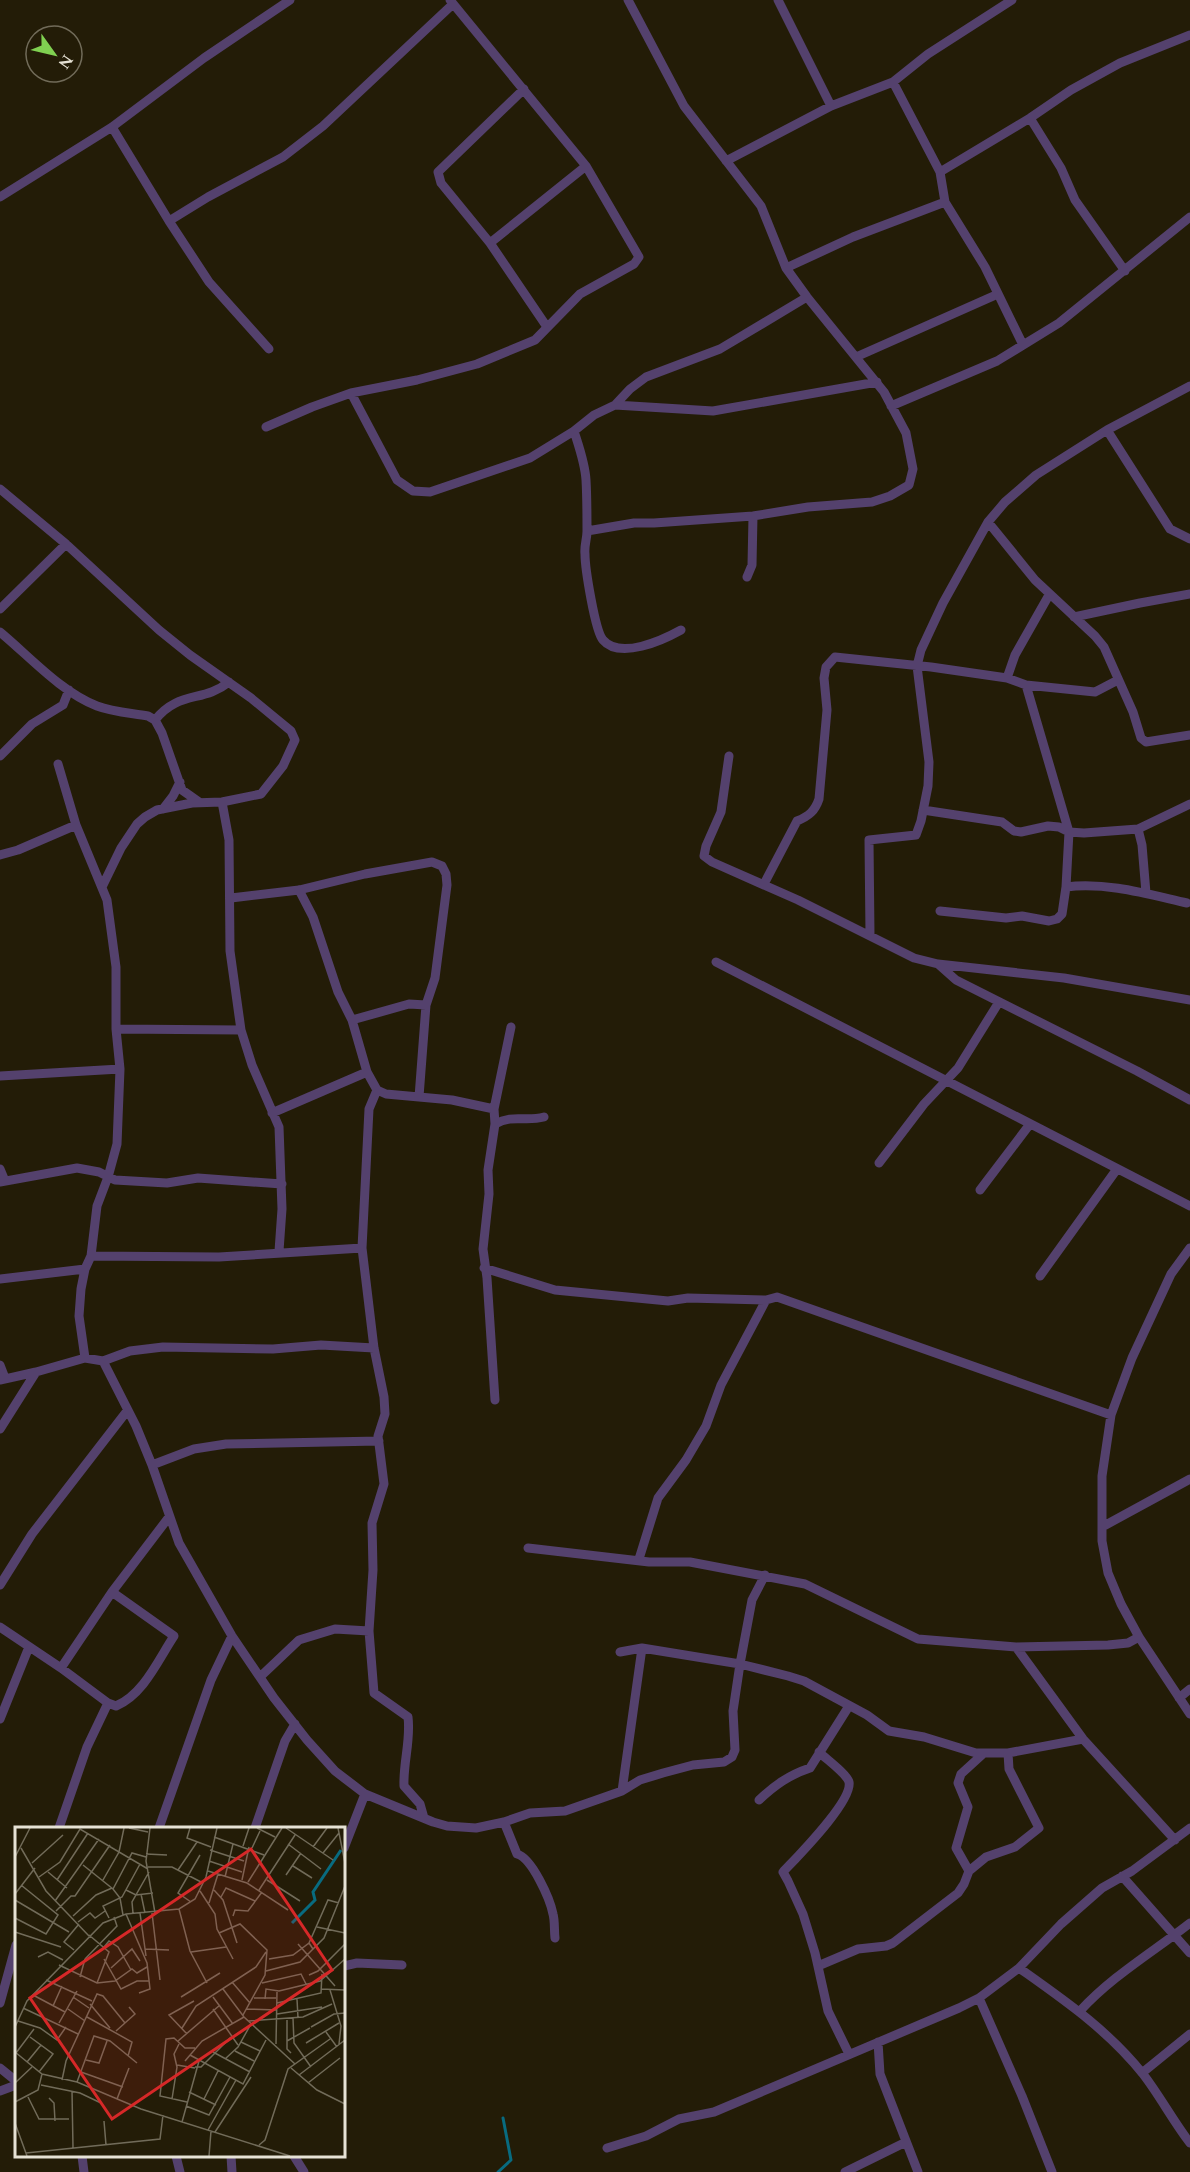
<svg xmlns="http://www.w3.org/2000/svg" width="1190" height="2172" viewBox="0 0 1190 2172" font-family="Spectral,serif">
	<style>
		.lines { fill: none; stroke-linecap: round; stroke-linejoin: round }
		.stream { stroke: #086b80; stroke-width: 3 }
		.minor { stroke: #54416d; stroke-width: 9 }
		.inset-river { fill: none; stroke: #086b80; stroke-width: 3 }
		.inset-road { fill: none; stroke: #716b59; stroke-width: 1.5 }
		.view { fill: #d62828; fill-opacity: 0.15; stroke: #d62828; stroke-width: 3 }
		.inset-edge { fill: none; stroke: #e6e2d5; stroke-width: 3 }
	</style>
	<rect width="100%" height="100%" fill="#231c07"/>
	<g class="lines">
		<path class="stream" d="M498 2172 511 2160 503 2118"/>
		<path class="minor" d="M778 0 831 106
			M893 82 940 172 945 202 985 267 1023 345
			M524 89 438 172 441 183 490 243 547 327
			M1030 118 1061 168 1075 200 1125 271
			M112 127 169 221 209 282 269 349
			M726 161 831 106 893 82 928 54 1012 0
			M940 172 1030 118 1071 90 1120 63 1190 35
			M0 197 112 127 204 58 290 0
			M169 221 208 197 283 157 323 126 453 4
			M490 243 586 166
			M786 268 853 237 945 202
			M856 357 998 294
			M351 393 397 480 413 491 430 492 530 458 574 431 594 415 615 405 630 389 646 377 720 349 807 297
			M615 405 713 411 877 382
			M891 406 997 361 1059 323 1190 217
			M266 427 312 407 351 393 417 380 477 364 535 340 580 294 634 264 639 257 586 166 450 0
			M1107 430 1170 529 1190 539
			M574 431C579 447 585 463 586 480 587 497 587 514 587 531 587 539 584 546 585 554 585 568 595 631 603 640 620 660 663 640 681 630
			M0 489 66 544 159 630 190 655 251 698 291 731 295 740 283 766 261 794 222 802 192 803 157 810 145 817 137 824 121 848 102 887
			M988 522 1035 580 1095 636 1104 647 1133 712 1141 738 1146 742 1190 735
			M587 531 634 523H654L753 516 808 507 872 502 890 496 909 485 913 469 906 433 884 392 807 297 786 268 761 206 684 106 628 0
			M747 577 752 565 753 516
			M0 609 66 544
			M1074 617 1140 603 1190 594
			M0 632C29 656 61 692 97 706 113 712 131 713 148 716L155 720 162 733 182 790 199 802
			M1007 678 1015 655 1049 595
			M155 720C179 690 203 703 229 682
			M0 756 32 724 63 705 69 690
			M729 756 721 812 706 846 704 856 712 862 798 900 914 958 938 964 1064 978 1190 1000
			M58 764 76 825 107 900 116 967V1029L120 1069 117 1144 108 1177 97 1206 91 1256 85 1269 81 1289 79 1316 85 1358
			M222 802 229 840 230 951 241 1030 252 1065 279 1127 282 1209 279 1251
			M163 809 173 796 180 782
			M923 810 1002 822 1014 831 1021 832 1048 826 1059 827 1069 832 1084 833 1138 829 1190 804
			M1138 829 1142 845 1146 893
			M0 855 18 850 76 825
			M764 884 797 821C809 816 815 811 819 799L827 710 824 678 826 667 835 657 931 667 1007 678 1026 685 1095 692 1118 680
			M1066 887C1107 882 1147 894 1187 903
			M299 890 313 917 338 992 352 1020 367 1072 377 1090 369 1109 362 1248 374 1348 384 1397 385 1414 378 1436 384 1484 372 1523 373 1570 369 1631 374 1693 408 1717C411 1740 403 1763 404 1786L420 1804 424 1818
			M231 898 299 890 365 874 432 862 442 866 446 874 447 885 435 978 426 1005 419 1097
			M940 911 1006 918 1022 916 1049 921 1057 919 1062 914 1066 887 1069 832 1026 685
			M870 935 869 840 916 835 921 821 928 786 929 762 917 666 921 650 943 603 988 522 1005 502 1036 475 1107 430 1190 386
			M716 962 1190 1206
			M938 964 956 980 1137 1071 1190 1100
			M352 1020 409 1004 426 1005
			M116 1029 241 1030
			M0 1076 120 1069
			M377 1090 386 1094 452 1100 494 1109
			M272 1113 367 1072
			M495 1124C513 1114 525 1122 544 1117
			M879 1163 924 1104 958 1068 999 1002
			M0 1169 5 1181
			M0 1182 77 1168 99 1172 115 1180 167 1183 198 1178 282 1184
			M980 1190 1030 1124
			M1190 1248 1171 1274 1132 1358 1111 1415 1102 1476V1541L1108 1573 1121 1604 1139 1637 1190 1714
			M91 1256 219 1257 362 1248
			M484 1268 555 1290 668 1301 688 1298 766 1300 777 1297 1111 1415
			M1040 1276 1117 1169
			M0 1279 85 1269
			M103 1361 136 1426 152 1465 179 1543 232 1636 274 1698 307 1740 335 1771 365 1794 433 1822 447 1826 476 1828 504 1822 530 1813 565 1811 622 1791 640 1780 663 1773 693 1765 724 1762 732 1757 735 1750 733 1711 740 1664 752 1600 765 1575
			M0 1365 5 1378
			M0 1380 36 1372 85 1358 103 1361 130 1351 163 1347 273 1349 321 1345 374 1348
			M495 1400 487 1278 483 1249 489 1194 488 1170 495 1124 494 1109 511 1027
			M0 1429 36 1372
			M152 1465 194 1449 226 1444 379 1441
			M1102 1527 1190 1479
			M528 1548 649 1562H690L805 1584 918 1639 1016 1647 1108 1645 1128 1643 1139 1637
			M639 1559 658 1498 686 1460 706 1426 721 1385 766 1300
			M0 1585 32 1534 127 1411
			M0 1627 61 1668 108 1703
			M1016 1647 1083 1739 1175 1840
			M620 1652 642 1648 740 1664 788 1676 804 1681 867 1715 889 1731 924 1737 976 1753H1008L1083 1739
			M61 1668 112 1592 169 1517
			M261 1676 299 1640 335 1629 369 1631
			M1179 1698 1190 1689
			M0 1719 29 1647
			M819 1752C826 1759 847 1774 849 1782 853 1801 796 1858 783 1872L788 1881 803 1914 815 1953 828 2011 849 2054
			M622 1791 642 1648
			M759 1800C775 1785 789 1775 810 1768L849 1706
			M504 1822 517 1854C532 1858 550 1899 553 1914 555 1921 554 1930 555 1938
			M59 1828 87 1747 108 1703 116 1706C144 1694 158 1660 174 1636L112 1592
			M159 1828 211 1680 232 1636
			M255 1828 285 1741 295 1724
			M344 1848 365 1794
			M969 1871 956 1848 968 1807 958 1783 961 1774 984 1753
			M1122 1876 1190 1953
			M344 1966 357 1963 402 1965
			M818 1966 858 1949 886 1946 893 1943 958 1893 964 1884 969 1871 986 1857 1015 1847 1039 1828 1009 1769 1008 1753
			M1019 1968C1064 2000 1108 2030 1143 2074 1160 2096 1173 2121 1190 2143
			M979 1998 1022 2096 1052 2172
			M0 2003 16 1945
			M1080 2011C1112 1976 1153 1952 1190 1923
			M878 2042 880 2074 918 2172
			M0 2068 16 2081
			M1142 2073 1190 2034
			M0 2091 16 2085
			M607 2148 646 2136 679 2119 714 2112 959 2008 979 1998 1019 1968 1061 1924 1102 1888 1132 1871 1190 1828
			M82 2156 84 2172
			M176 2156 180 2172
			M231 2156 232 2172
			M294 2156 304 2172
			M845 2172 906 2142"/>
	</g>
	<g transform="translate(15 1827)">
		<rect width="330" height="330" fill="#231c07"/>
		<path class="inset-river" d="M277 96 300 73 298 65 326 23"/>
		<path class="inset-road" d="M114 1 133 5M135 1 131 34 140 86M175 1 172 11 196 20M242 1 260 10M271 1 318 33M323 1 330 36M199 10 249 28M273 17 306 42M228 19 234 1M298 20 312 1M6 21 31 64 74 109M237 21 245 4M195 23 229 34M308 26 324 6M131 27 152 28M0 30 15 1M194 34 227 45M17 36 48 8M68 38 98 62 105 71 108 88M278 39 297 51M133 40H157L188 56M163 43 182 15M193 44 232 56 273 83M33 45 52 61M271 48 286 26M24 50 45 35 65 2 133 42M210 50 218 17M42 53 73 6M88 53 104 25 109 1M227 53 234 20M252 53 285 74M233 55 267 1M98 62 117 26 131 30M111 63 121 68 138 66M199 63 208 73 222 116M244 63 280 8M185 64 200 87 202 102 218 132M0 67 20 41M126 67 130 86M206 70 211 61 240 74M0 73 54 105M40 74 84 12M176 75 163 66 185 28M194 76 203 47M164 82 175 124 192 156M41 84 56 69H60L95 18M118 86 117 75 134 45M125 86 131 129M137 86 145 153M111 87 132 136 135 162 124 166M58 89 81 68 97 61M218 89 220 83 233 84 247 65M0 91 31 107 43 88 6 58M94 91 88 79 107 70 125 37M63 95 75 86 80 91 90 84M302 100 330 106M0 105 46 120M204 106 225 97 252 123 250 148 228 188M74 108 94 125 82 156M294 116 298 122 309 111 330 59M283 117 320 159M89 120 94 114 103 120 116 143M130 122 154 123M59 123 49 115 64 97M176 125 211 120M23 130 33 125 48 133M70 132 102 99 99 90M89 132 106 162 122 154H134M254 132 278 128 294 116 313 73 324 76M44 138 82 156 100 154 117 142 122 146 132 140M96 141 117 122 125 134M251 144 285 135 298 122M294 148 303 144 330 117M65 150 70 132M31 153 77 174M217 155 235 176M247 156 286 147 291 157M208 162 229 190 280 237M306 162 330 163M315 163 326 199 324 217M18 168 50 185M58 170 74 181M166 170 205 146M198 170 218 197M239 171H261M250 172 251 162 264 164 305 154 330 132M282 172 283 191M262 176 306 166 307 147M75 177 95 201M38 179 47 159M8 181 63 207M53 182 70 194M198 182 223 218M231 182 262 183M262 187 307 180M72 190 117 215 113 229M278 191 279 216 296 240M272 193V222L276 226M3 194 25 201 42 213 51 200M233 194 288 190 317 177M44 196 62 164M0 200 12 174 88 96 111 87 164 82 180 72 191 50 202 1M296 200 319 187 330 186M167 201 181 179 241 140 251 125M101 204 120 187 114 180M311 205 322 220M172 207 154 188 179 174M15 210 38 227 24 245M163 214 205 178M272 214 295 201M226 215 245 224M291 216 324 196M261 217 262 165M220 224 239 234M0 225 27 247 62 255 126 282 275 329M198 225 235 245M1 226 19 202M175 228 228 257 251 213M210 232 223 220 236 197M71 233 84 236 92 214M170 234 187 214 229 190M12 235 26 218M162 238 180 241M180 240H186L216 210M276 241 302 263 330 277M66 245 108 260M284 248 330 213M47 253 51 234 82 167 88 169 110 196M62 255 79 209 95 214 122 236M0 256 17 240M293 256 325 231M26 258 65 266 86 276M57 264 58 321M174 265 201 278M13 270 24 292H54M34 271 39 276 40 294M102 272 114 241M157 272 162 240 159 227 164 217M189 272 203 244M0 275 23 263 27 247M172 275 145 269 151 212 159 211 170 221H180M171 279 194 288 215 250M89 294 91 318M167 295 184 234M0 296 12 329M193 303 221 253M200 305 236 250M244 318 250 313 273 242 315 212M11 326 145 312 148 288M194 329 196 304"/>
		<path class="view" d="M236 22 317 143 97 292 15 171Z"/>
		<rect width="330" height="330" class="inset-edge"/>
	</g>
	<g transform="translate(54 54) rotate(124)"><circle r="28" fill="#231c07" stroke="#716b59" stroke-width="1.5"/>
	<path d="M0-4.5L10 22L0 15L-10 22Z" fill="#80d051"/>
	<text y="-9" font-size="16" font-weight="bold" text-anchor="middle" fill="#e6e2d5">N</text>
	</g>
</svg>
